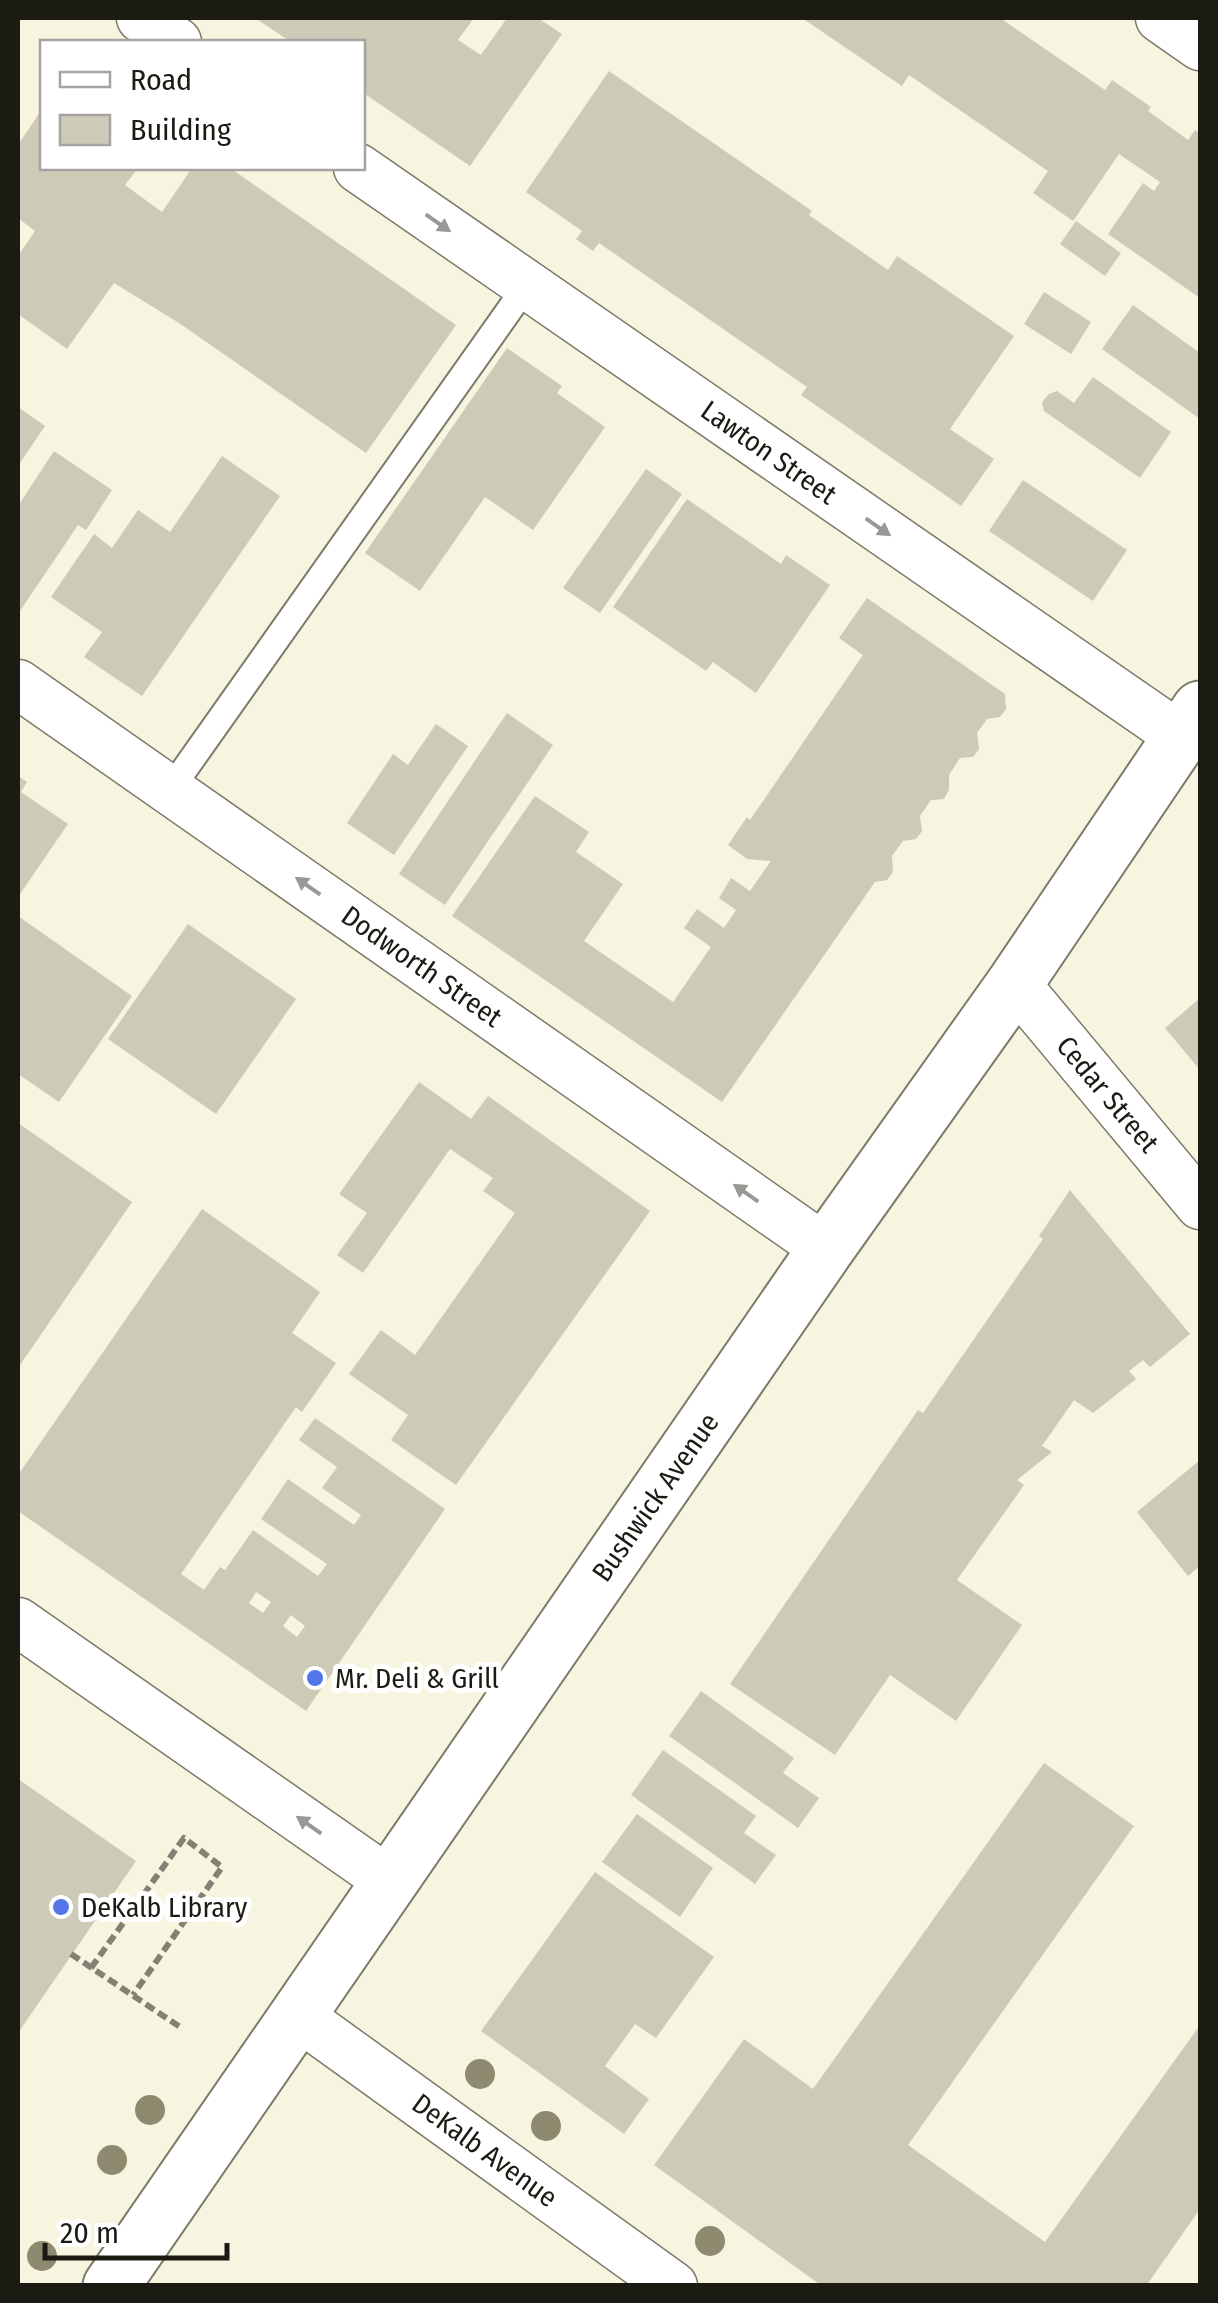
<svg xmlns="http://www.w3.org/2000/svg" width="1218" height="2303" viewBox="0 0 1218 2303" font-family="'Fira Sans Condensed',sans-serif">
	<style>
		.building { fill: #cdcab7; fill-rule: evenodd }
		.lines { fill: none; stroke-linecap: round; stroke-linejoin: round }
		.lane-casing { stroke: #7c7a68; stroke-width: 29 }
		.street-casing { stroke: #7c7a68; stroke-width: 51 }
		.secondary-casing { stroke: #7c7a68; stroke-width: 59 }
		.path { stroke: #838174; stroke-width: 6; stroke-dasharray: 10 5; stroke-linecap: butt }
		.lane { stroke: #fff; stroke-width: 25 }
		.street { stroke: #fff; stroke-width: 48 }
		.secondary { stroke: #fff; stroke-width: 55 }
		.tree { fill: #8e8a6f }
		.oneway { fill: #989895 }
		.poi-dot { fill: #5475ea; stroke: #fff; stroke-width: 4 }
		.labels { text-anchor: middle; stroke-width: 10; stroke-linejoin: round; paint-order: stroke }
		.street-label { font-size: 28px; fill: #1b1a13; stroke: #fff }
		.poi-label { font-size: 28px; fill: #1b1a13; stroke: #fff; text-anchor: start }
	</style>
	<rect width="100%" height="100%" fill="#f7f4e0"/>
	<path class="building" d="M255 18H474L458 40 481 55 507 18H538L562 34 470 166 362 92V42H291Z
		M802 18H1000L1105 90 1112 80 1151 107 1148 111 1188 140 1195 130 1200 133V298L1108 234 1143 183 1154 191 1160 182 1119 154 1073 221 1033 193 1048 171 909 75 902 86Z
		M609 71 812 211 809 215 888 270 897 256 1014 336 950 429 994 459 961 506 801 395 807 387 599 243 593 251 576 239 582 231 526 192Z
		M42 109V168H138L125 185 162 212 192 168H230L456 325 366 453 179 323 114 283 67 349 18 314V256L35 231 18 218V145Z
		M1076 221 1121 253 1105 276 1060 244Z
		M1044 292 1091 322 1071 354 1024 324Z
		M1133 305 1200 353V419L1102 349Z
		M507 348 562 386 557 393 605 427 533 530 485 497 420 591 365 553Z
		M1093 377 1171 432 1140 478 1044 411 1042 402 1049 394 1057 391 1074 403Z
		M18 407 45 426 18 466Z
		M54 451 112 490 86 530 78 525 18 614V506Z
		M222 456 280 496 142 696 84 657 102 632 51 597 94 534 112 548 138 510 170 532Z
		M646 469 682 494 600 613 563 588Z
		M1023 480 1127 550 1093 601 989 531Z
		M687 499 781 564 786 555 830 585 756 693 713 662 706 671 613 607Z
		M867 598 1005 694 1006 709 1000 717 987 719 977 733 979 749 973 757 960 758 949 775V790L944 799 931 800 920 816 922 831 916 839 903 841 892 856 893 872 887 880 875 882 722 1102 452 916 535 796 589 832 576 852 623 884 584 941 673 1002 711 947 684 928 697 909 724 928 736 910 719 898 731 878 750 891 771 861 747 859 728 845 747 817 750 820 863 655 839 638Z
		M507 713 553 745 445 905 399 874Z
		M436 724 468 746 394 855 347 823 393 754 408 765Z
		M18 776 27 782 21 792 68 824 18 897Z
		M18 916 132 996 59 1102 18 1074Z
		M188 924 296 999 216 1114 108 1039Z
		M1200 998V1070L1165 1028Z
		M419 1082 471 1119 488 1096 650 1211 456 1485 391 1440 408 1415 349 1374 381 1330 415 1355 515 1213 483 1191 493 1178 450 1149 363 1273 337 1255 367 1213 339 1194Z
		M18 1123 132 1202 18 1368Z
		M1070 1190 1190 1334 1150 1367 1143 1360 1129 1371 1136 1379 1093 1413 1074 1400 1042 1446 1052 1452 1017 1480 1024 1485 957 1580 1022 1625 956 1721 890 1675 835 1755 730 1684 918 1410 923 1413 1043 1239 1039 1236Z
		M202 1209 320 1292 292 1333 336 1363 302 1412 296 1407 181 1574 204 1590 220 1567 225 1570 253 1530 318 1576 327 1564 261 1519 288 1479 354 1525 361 1515 322 1488 337 1467 299 1440 315 1418 445 1509 306 1711 18 1511V1475ZM256 1592 271 1602 263 1613 249 1603ZM291 1615 305 1626 297 1637 283 1626Z
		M1200 1460V1566L1188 1576 1137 1512Z
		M701 1691 794 1758 783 1773 819 1798 798 1828 669 1736Z
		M663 1750 756 1816 744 1833 776 1855 755 1884 631 1795Z
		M1044 1763 1134 1826 908 2145 1045 2242 1200 2025V2209L1146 2286H822L654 2165 744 2039 813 2089Z
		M18 1779 136 1861 18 2033Z
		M637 1814 713 1868 680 1917 602 1862Z
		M595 1872 714 1957 656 2038 635 2024 605 2066 649 2099 624 2134 481 2031Z"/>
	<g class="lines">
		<defs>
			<path id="lane" d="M170 790 527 285"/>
			<path id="street" d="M141 18 177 42
				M1160 18 1200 46
				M358 168 1181 737
				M18 684 826 1249
				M1015 983 1200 1205
				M18 1622 389 1881
				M297 2015 673 2286"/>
			<path id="secondary" d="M111 2286 826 1249 1015 983 1200 709"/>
		</defs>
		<use href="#lane" class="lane-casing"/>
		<use href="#street" class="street-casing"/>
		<use href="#secondary" class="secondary-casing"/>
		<path class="path" d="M71 1954 180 2027
			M91 1968 184 1838 222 1867 133 1995"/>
		<use href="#lane" class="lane"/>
		<use href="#street" class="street"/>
		<use href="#secondary" class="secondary"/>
	</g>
	<g class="tree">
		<circle cx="480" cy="2074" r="15"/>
		<circle cx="150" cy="2110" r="15"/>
		<circle cx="546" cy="2126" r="15"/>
		<circle cx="112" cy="2160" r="15"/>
		<circle cx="710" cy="2241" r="15"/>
		<circle cx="42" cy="2256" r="15"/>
	</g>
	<defs><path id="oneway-solid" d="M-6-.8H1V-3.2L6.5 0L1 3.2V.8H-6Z" transform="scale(2.5)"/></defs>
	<g class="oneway">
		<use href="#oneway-solid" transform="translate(438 223) rotate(35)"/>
		<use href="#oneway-solid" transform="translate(878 527) rotate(35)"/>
		<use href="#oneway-solid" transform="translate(308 886) rotate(-145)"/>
		<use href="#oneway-solid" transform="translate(746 1193) rotate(-145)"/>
		<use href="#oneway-solid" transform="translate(309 1825) rotate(-145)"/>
	</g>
	<g class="poi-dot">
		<circle cx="315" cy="1678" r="10"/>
		<circle cx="61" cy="1907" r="10"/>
	</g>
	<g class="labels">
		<g class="street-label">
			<text transform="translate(769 452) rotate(35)" y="10">Lawton Street</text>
			<text transform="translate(422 966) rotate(35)" y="10">Dodworth Street</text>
			<text transform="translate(1108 1094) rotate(50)" y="10">Cedar Street</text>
			<text transform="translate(655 1497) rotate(-55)" y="10">Bushwick Avenue</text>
			<text transform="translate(485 2150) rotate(36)" y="10">DeKalb Avenue</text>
		</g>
		<g class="poi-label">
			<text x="335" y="1688">Mr. Deli &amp; Grill</text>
			<text x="81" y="1917">DeKalb Library</text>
		</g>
	</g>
	<rect width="1218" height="2303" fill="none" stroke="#1b1a13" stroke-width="40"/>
	<rect x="40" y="40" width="325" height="130" fill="#ffffff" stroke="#a4a3a1" stroke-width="2.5"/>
	<rect x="60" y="72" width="50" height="15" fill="#ffffff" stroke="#a4a3a1" stroke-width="2.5"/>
	<text x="130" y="90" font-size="30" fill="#1b1a13">Road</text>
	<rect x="60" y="115" width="50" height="30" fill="#cdcab7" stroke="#a4a3a1" stroke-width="2.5"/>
	<text x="130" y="140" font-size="30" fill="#1b1a13">Building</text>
	<path d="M45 2243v15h182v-15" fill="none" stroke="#1b1a13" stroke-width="5"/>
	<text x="60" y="2243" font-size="30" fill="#1b1a13" stroke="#ffffff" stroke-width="8" paint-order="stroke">20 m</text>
</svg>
